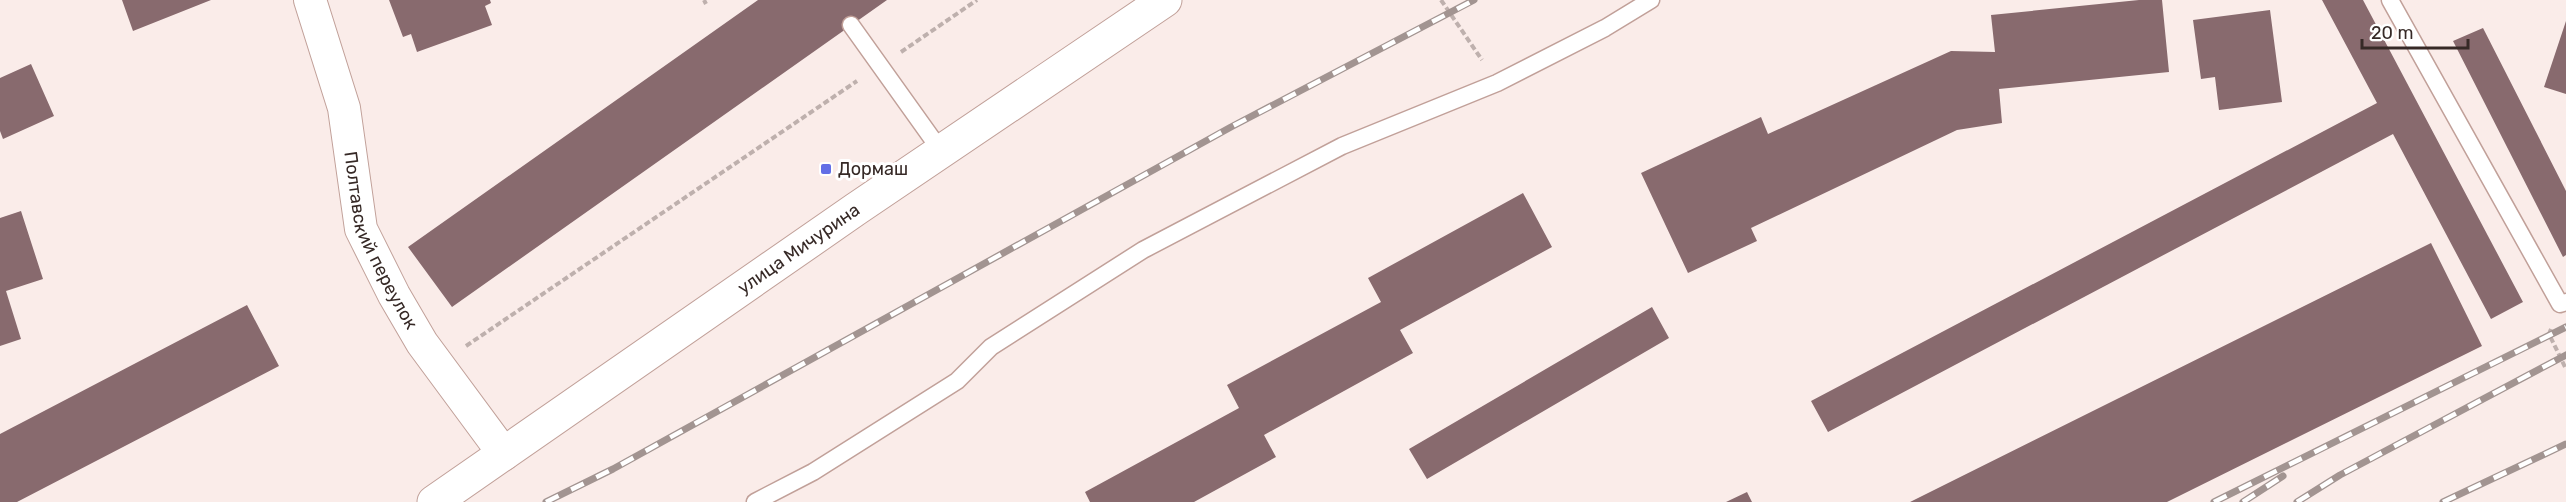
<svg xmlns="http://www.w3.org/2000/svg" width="2566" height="502" viewBox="0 0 2566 502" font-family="Rubik,sans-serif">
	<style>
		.building { fill: #886a6e }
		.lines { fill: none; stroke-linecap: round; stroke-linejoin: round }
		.service-casing { stroke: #c1a099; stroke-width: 19 }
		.minor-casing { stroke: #c1a099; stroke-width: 34 }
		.secondary-casing { stroke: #c1a099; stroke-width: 35 }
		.path { stroke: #beb0ad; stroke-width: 4; stroke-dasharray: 6 3; stroke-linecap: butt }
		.service { stroke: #fff; stroke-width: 16 }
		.minor { stroke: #fff; stroke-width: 32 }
		.secondary { stroke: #fff; stroke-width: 33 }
		.rail-casing { stroke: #a29491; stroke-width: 7 }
		.rail { stroke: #fff; stroke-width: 4.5; stroke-dasharray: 14; stroke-linecap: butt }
		.poi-dot { fill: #626ee6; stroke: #fff; stroke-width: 2 }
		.labels { text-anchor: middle; stroke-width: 6; stroke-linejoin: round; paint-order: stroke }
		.poi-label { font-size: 18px; fill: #362926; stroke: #fff; text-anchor: start }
		.street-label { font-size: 18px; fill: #362926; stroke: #fff }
	</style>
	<rect width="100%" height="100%" fill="#faece9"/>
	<path class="building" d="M122 0H211L133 31Z
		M389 0H490L491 3 485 6 492 25 417 52 411 34 403 37Z
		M758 0H887L452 307 408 247Z
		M2139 0H2162L2169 72 1999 89 2002 123 1957 130 1751 228 1757 241 1688 273 1641 173 1761 117 1768 134 1951 51 1995 52 1991 15Z
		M2322 0H2363L2523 302 2491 319 2393 134 1828 432 1811 401 2377 103Z
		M2270 10 2282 102 2219 110 2215 77 2201 79 2193 20Z
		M2566 21V94L2544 87Z
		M2483 28 2566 191V255L2563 257 2453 41Z
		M31 64 54 116 3 139 0 131V78Z
		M1523 193 1552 247 1400 330 1413 353 1264 435 1276 457 1194 502H1090L1085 492 1239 408 1227 385 1381 302 1368 278Z
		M21 211 43 279 6 291 21 339 0 346V218Z
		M2431 243 2482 346 2167 502H1910Z
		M247 305 279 366 17 502H0V434Z
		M1652 307 1669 338 1427 479 1409 449Z
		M1747 492 1752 502H1726Z"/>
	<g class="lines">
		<defs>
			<path id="service" d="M2390 0 2560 304 2566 302
				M851 25 941 151
				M755 502 813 472 957 381 991 347 1143 250 1342 146 1497 83 1605 28 1651 0"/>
			<g id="minor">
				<path id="s1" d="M310 0 344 108 361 229 394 295 422 343 504 454"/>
			</g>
			<g id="secondary">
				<path id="s2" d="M434 502 856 209 1165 0"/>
			</g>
		</defs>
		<use href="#service" class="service-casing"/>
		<use href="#minor" class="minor-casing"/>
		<use href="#secondary" class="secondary-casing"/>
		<path class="path" d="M704 0 706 4
			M1441 0 1482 60
			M901 52 977 0
			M2551 329 2549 334 2566 369
			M466 346 857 81"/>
		<use href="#service" class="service"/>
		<use href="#minor" class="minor"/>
		<use href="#secondary" class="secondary"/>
		<defs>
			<path id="rail" d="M546 502 613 469 1231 127 1474 0
				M2214 502 2566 327
				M2243 502 2283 476
				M2297 502 2340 475 2566 355
				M2443 502 2566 444"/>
		</defs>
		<use href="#rail" class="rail-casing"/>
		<use href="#rail" class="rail"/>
	</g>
	<rect class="poi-dot" x="820" y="163" width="12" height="12" rx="3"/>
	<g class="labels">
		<g class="poi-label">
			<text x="838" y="175">Дормаш</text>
		</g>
		<g class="street-label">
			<text dy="6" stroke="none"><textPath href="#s1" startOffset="252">Полтавский переулок</textPath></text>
			<text dy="6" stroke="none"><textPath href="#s2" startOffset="444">улица Мичурина</textPath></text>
		</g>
	</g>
	<path d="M2362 39v9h106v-9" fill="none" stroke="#362926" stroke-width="3"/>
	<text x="2371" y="39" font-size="18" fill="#362926" stroke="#ffffff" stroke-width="4.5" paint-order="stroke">20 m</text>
</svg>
